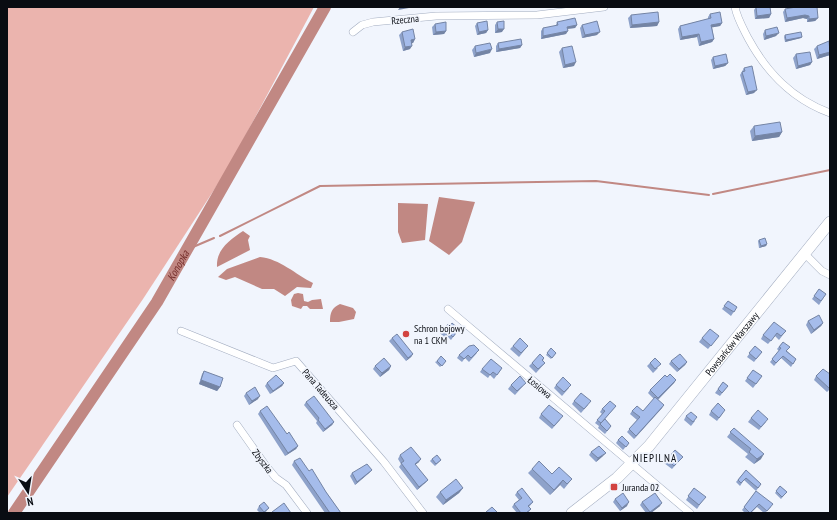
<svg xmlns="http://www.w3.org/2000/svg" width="837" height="520" viewBox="0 0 837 520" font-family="'PT Sans Narrow',sans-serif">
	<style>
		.green { fill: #ebb4ae }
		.water { fill: #c18883 }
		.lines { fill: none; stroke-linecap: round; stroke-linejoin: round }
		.stream { stroke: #c18883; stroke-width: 2 }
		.river { stroke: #c18883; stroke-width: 12 }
		.street-casing { stroke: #a3adc0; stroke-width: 8 }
		.secondary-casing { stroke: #a3adc0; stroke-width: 12 }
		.street { stroke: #fff; stroke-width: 7 }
		.secondary { stroke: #fff; stroke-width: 11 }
		.wall { fill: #8ea2ca }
		.shaded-wall { fill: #7484a4 }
		.building { fill: #a5bceb; stroke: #7484a4 }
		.poi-dot { fill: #d24340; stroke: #f1f5fd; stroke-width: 1.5 }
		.labels { text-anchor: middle; stroke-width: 3.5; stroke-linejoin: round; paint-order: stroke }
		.street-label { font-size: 10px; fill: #090c12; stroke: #f1f5fd }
		.poi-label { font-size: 10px; fill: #090c12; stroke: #f1f5fd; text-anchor: start }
		.water-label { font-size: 11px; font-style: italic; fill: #742d2a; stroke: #f1f5fd }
		.neighbourhood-label { font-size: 11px; letter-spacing: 1px; fill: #090c12; stroke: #f1f5fd }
	</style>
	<rect width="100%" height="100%" fill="#f1f5fd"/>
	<path class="green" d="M7 7H314L227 170 143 299 7 497Z"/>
	<path class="water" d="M439 197 475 202 462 242 449 255 429 241Z
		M398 203 428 204 425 240 402 243 398 232Z
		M243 231 250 236 248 240 250 250 217 267C216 249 230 240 243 231Z
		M260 257C280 259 295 274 313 283L311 288 297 287 285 296 274 289H262L235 277 226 280 218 277 227 269Z
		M298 293 303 294 304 301 308 302 312 300 321 299 323 309H310L307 306H303L301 309 292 306 291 300 294 294Z
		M340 304 353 308 356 312 354 319 339 322H330C330 312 332 308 340 304Z"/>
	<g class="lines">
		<path class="stream" d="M713 194 830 170
			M220 236 320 186 596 181 709 195
			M186 250 214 238"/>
		<path class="river" id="s1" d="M14 513 157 302 325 7"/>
		<defs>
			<path id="street" d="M735 7C737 18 743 28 748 38 767 73 792 99 830 113
				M353 32 362 25 373 22 436 16 537 15 604 7
				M805 254 822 271 830 275
				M448 309 690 513
				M181 331 273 368 296 361 384 462 423 513
				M237 425 266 466 276 478 286 485 307 513"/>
			<g id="secondary">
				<path id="s2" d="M572 513 617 478 649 446 830 222"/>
			</g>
		</defs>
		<use href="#street" class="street-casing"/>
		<use href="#secondary" class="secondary-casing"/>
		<use href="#street" class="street"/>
		<use href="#secondary" class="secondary"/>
	</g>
	<path class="wall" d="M756 7H770L771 14 769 18 755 19 754 10Z
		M785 9 818 18 815 21 807 22V19L803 18 785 22 783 12Z
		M710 14 722 23 720 26 712 27 714 39 712 42 699 46 697 37 680 40 678 29 680 26 708 19V17Z
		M631 15 659 22 657 26 630 28 628 18Z
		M497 22 502 32 495 33V25Z
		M557 22 577 25 575 28 567 29 566 34 541 39V31L543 28 556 26V25Z
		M477 23 488 30 486 33 477 35 475 26Z
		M435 24 446 31 444 34 433 35 432 27Z
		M582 25 597 35 582 38 580 28Z
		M765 30 776 36 764 40 763 34Z
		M402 32 415 39 413 43H411L410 49 403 51 399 35Z
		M785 35 802 37 801 38 785 42 784 37Z
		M498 43 522 45 520 48 496 52V46Z
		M475 46 490 53 474 57 472 50Z
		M817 46 830 55 817 59 814 49Z
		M562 48 574 66 563 68 559 52Z
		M796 54 812 62 810 65 796 69 793 58Z
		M713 57 728 63 725 66 713 69 711 60Z
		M744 68 754 93 746 95 740 75Z
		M754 126 782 132 779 137 752 141 750 131Z
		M759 240 767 244 766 246 759 248 758 241Z
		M819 289 826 294 819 305 812 299Z
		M728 301 737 307 731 316 722 309Z
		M808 321 823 323 821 326 811 334 806 325Z
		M450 326 459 329 451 340 448 337 446 339 440 333 442 330Z
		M786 331 779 340 775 336 768 344 761 339 763 335Z
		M719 336 708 349 699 342 702 338Z
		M392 338 413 354 411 357 406 361 389 341Z
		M783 342 787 351 796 359 791 367 781 358 774 366 770 362 779 351 777 349Z
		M513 346H528L519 357 510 349Z
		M755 346 762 352 754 362 747 357Z
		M551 348 556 353 551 359 546 355Z
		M477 353 469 362 465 358 462 362 457 358 459 355Z
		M544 358 543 361 545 363 536 373 529 366 532 363Z
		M437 361 445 362 440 367 435 362Z
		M671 361 687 362 685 365 677 372 669 364Z
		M650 363 658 368 653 373 647 366Z
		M375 366H391L389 370 380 377 373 369Z
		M502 368 494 379 490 375 488 378 480 372 482 369Z
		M753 370 762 376 753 388 745 381Z
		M204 371 220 387 217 391 199 384 202 374Z
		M830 374V389L827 392 814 380 816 376Z
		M667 377 676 380 674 383 658 400 662 408 634 439 627 432 637 420 630 414 632 411H643L654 399 648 393 650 390Z
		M723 382 728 386 720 396 715 393Z
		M267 383H284L282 386 270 394 265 386Z
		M511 385 523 386 515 395 508 389Z
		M556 385 569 388 562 396 554 388Z
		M246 393 258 399 249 405 244 396Z
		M574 401 588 405 581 413 572 404Z
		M306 402 334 422 332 425 323 432 316 423 317 421 304 405Z
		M616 406 605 419 611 426 605 434 598 428 599 426 595 423 602 414 600 412 602 409Z
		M260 411 287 434 298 446 296 449 285 456 258 414Z
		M711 411 723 413 717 421 709 415Z
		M541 414 560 420 552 429 539 418Z
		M686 416 695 421 691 426 684 420Z
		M751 418 766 422 759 430 748 422Z
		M734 428 761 459 754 464 745 457 748 454 727 437Z
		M618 440 629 443 623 450 616 443Z
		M591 452 603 456 596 462 589 455Z
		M400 455 419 462 415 465 428 480 425 483 417 490 399 467 401 464 398 459Z
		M432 459 441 460 435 466 430 461Z
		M667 459 680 460 672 469 664 463Z
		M294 461 309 471 326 492 341 513H325L292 465Z
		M532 469 572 479 564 489 560 485 550 495 528 473Z
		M372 470 369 473 355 485 350 476 352 473Z
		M746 470 761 484 756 491 744 480 740 486 736 482Z
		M780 486 787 492 781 499 775 493Z
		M463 488 459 493 443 505 436 497 440 492Z
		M694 488 703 500 697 509 686 500Z
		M756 491 771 507 765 513H764L757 507 751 513H745L742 510Z
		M517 492 533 502 529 507 531 509 528 513H517L512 507 514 504 519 500 515 495Z
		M615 499 627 506 620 511 613 502Z
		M642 502 660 506 651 513H646L640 505Z
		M259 506 269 508 265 513H260L257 510Z"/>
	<path class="shaded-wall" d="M400 7H410L409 8 398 10Z
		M771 14 769 18 755 19 757 16Z
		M805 15 809 16 807 19 803 18 785 22 787 18Z
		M818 18 815 21 807 22 809 19Z
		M659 22 657 26 630 28 632 25Z
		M722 23 720 26 709 28 711 25Z
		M577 25 575 28 565 29 567 27Z
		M498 29H504L502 32 495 33Z
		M488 30 486 33 477 35 479 32Z
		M446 31 444 34 433 35 436 32Z
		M568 31 566 34 541 39 543 36Z
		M600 32 597 35 582 38 585 35Z
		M779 33 776 36 764 40 766 36Z
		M699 34 697 37 680 40 682 37Z
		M802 37 801 38 785 42 786 40Z
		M415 39 413 43 408 44 411 40Z
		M714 39 712 42 699 46 701 42Z
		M522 45 520 48 496 52 499 49Z
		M412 46 410 49 403 51 405 47Z
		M492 49 490 53 474 57 476 53Z
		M830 52V55L817 59 819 55Z
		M576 62 574 66 563 68 565 65Z
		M812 62 810 65 796 69 798 66Z
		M728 63 725 66 713 69 715 66Z
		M757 90 754 93 746 95 748 92Z
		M782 132 779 137 752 141 755 136Z
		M767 244 766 246 759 248 761 246Z
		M823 323 821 326 811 334 814 330Z
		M413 354 411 357 406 361 408 358Z
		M687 362 685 365 677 372 679 369Z
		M391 366 389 370 380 377 382 373Z
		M201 380 220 387 217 391 199 384Z
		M676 380 674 383 656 401 658 398Z
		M284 383 282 386 270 394 273 391Z
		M260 396 258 399 249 405 252 401Z
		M664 405 662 408 634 439 636 436Z
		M334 422 332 425 323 432 325 429Z
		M298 446 296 449 285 456 288 453Z
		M606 453 603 456 596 462 598 458Z
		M764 454 761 459 754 464 757 459Z
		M421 459 419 462 412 467 415 464Z
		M372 470 369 473 355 485 357 482Z
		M428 480 425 483 417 490 419 487Z
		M563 480 560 485 550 495 554 490Z
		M463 488 459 493 443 505 446 500Z
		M629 502 627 506 620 511 622 508Z
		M662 503 660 506 651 513H649Z"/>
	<path class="building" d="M756 7H770L771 14 757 16Z
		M796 7H817L818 18 809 19V16L805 15 787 18 785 9Z
		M658 12 659 22 632 25 631 15Z
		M720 12 722 23 711 25 714 39 701 42 699 34 682 37 680 26 711 18 710 14Z
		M575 18 577 25 567 27 568 31 543 36V28L558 25 557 22Z
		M487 21 488 30 479 32 477 23Z
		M504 21V29H498L497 22Z
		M597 21 600 32 585 35 582 25Z
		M446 22V31L436 32 435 24Z
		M777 27 779 33 766 36 765 30Z
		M413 29 415 39 411 40 412 46 405 47 402 32Z
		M801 32 802 37 786 40 785 35Z
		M521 39 522 45 499 49 498 43Z
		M829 41 830 52 819 55 817 46Z
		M490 43 492 49 476 53 475 46Z
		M572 46 576 62 565 65 562 48Z
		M810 52 812 62 798 66 796 54Z
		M726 54 728 63 715 66 713 57Z
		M752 66 757 90 748 92 742 72 745 71 744 68Z
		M780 122 782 132 755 136 754 126Z
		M765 238 767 244 761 246 759 240Z
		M819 289 826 294 821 301 814 296Z
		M728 301 737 307 734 312 724 306Z
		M819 315 823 323 814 330 808 321Z
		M774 322 786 331 781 336 777 333 771 341 763 335Z
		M452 323 459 329 453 337 450 334 449 336 442 330 448 324 450 326Z
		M710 329 719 336 711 346 702 338Z
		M397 334 413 354 408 358 392 338Z
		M520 338 528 346 521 353 513 346Z
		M783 342 790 347 786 351 796 359 793 364 783 356 776 363 772 359 781 348 779 347Z
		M474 345 479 350 471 358 468 355 464 359 459 355 469 346Z
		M755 346 762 352 756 359 749 353Z
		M551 348 556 353 552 358 547 353Z
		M540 354 544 358 542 360 545 363 538 369 532 363Z
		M680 354 687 362 679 369 671 361Z
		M441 356 446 361 442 366 437 361Z
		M384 358 391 366 382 373 375 366Z
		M655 358 661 364 655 369 650 363Z
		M491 359 502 368 497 375 493 372 490 375 482 369Z
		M823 369 830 374V378H829L830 379V389L816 376Z
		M753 370 762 376 756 384 747 378Z
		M204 371 223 378 220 387 201 380Z
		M670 374 676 380 658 398 650 390 665 375 667 377Z
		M276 375 284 383 273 391 267 383Z
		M520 376 526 383 517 391 511 385Z
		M563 377 571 385 564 392 556 385Z
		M723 382 728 386 722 393 718 389Z
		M255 387 260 396 252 401 246 393Z
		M581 393 591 401 584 409 574 401Z
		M314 396 334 422 325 429 318 420 319 418 306 402Z
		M655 397 664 405 636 436 629 429 640 417 632 411 637 406 643 411Z
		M610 401 616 406 601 423 597 420 605 411 602 409Z
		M718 403 725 410 719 418 711 411Z
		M549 405 563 416 554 426 541 414Z
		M267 406 287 434 289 432 298 446 288 453 260 411Z
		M758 410 768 419 761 427 751 418Z
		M691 412 697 417 693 422 686 416Z
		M605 419 611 426 607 431 600 424Z
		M734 428 764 454 757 459 749 452 751 449 730 432Z
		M622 436 629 443 626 447 618 440Z
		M599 446 606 453 598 458 591 452Z
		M411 447 421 459 415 464 428 480 419 487 401 463 404 461 400 455Z
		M675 450 683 457 674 466 667 459Z
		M437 455 441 460 436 464 432 459Z
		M300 458 309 471 312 469 326 492 341 513H330L294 461Z
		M539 461 552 474 559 467 572 479 567 484 563 480 554 490 532 469Z
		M367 464 372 470 357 482 352 473Z
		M746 470 761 484 758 488 746 478 741 483 738 480Z
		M456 479 463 488 446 500 440 492Z
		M780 486 787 492 782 497 776 491Z
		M522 488 533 502 528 506 531 509 526 513H521L514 504 522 498 517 492Z
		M694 488 706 497 699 505 688 496Z
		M756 491 773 504 767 511 759 504 750 513 744 507Z
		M623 493 629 502 622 508 615 499Z
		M655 493 662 503 650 512 642 502Z
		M264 502 269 508 264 512 259 506Z
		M284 503 291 513H273L272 512Z
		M492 507 498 513H487L486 512Z"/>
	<g class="poi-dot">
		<circle cx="406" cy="334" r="4"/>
		<rect x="610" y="483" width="8" height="8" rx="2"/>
	</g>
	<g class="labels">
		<g class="street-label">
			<text transform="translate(405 19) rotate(-6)" y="4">Rzeczna</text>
			<text dy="4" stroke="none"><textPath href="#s2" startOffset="234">Powstańców Warszawy</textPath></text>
			<text transform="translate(540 387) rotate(40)" y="4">Łosiowa</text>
			<text transform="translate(321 389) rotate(49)" y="4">Pana Tadeusza</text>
			<text transform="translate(263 461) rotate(53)" y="4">Zbyszka</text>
		</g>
		<g class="poi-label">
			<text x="414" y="332">Schron bojowy<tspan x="414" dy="12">na 1 CKM</tspan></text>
			<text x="622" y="491">Juranda 02</text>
		</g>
		<g class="water-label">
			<text dy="4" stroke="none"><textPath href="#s1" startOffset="297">Konopka</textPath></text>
		</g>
		<g class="neighbourhood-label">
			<text x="655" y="462">NIEPILNA</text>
		</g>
	</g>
	<rect width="837" height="520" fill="none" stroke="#090c12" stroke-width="16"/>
	<g transform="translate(28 492) rotate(168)" stroke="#f1f5fd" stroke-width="3" paint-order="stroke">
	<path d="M0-3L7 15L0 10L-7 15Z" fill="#090c12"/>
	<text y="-6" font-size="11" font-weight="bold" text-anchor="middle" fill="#090c12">N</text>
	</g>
</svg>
